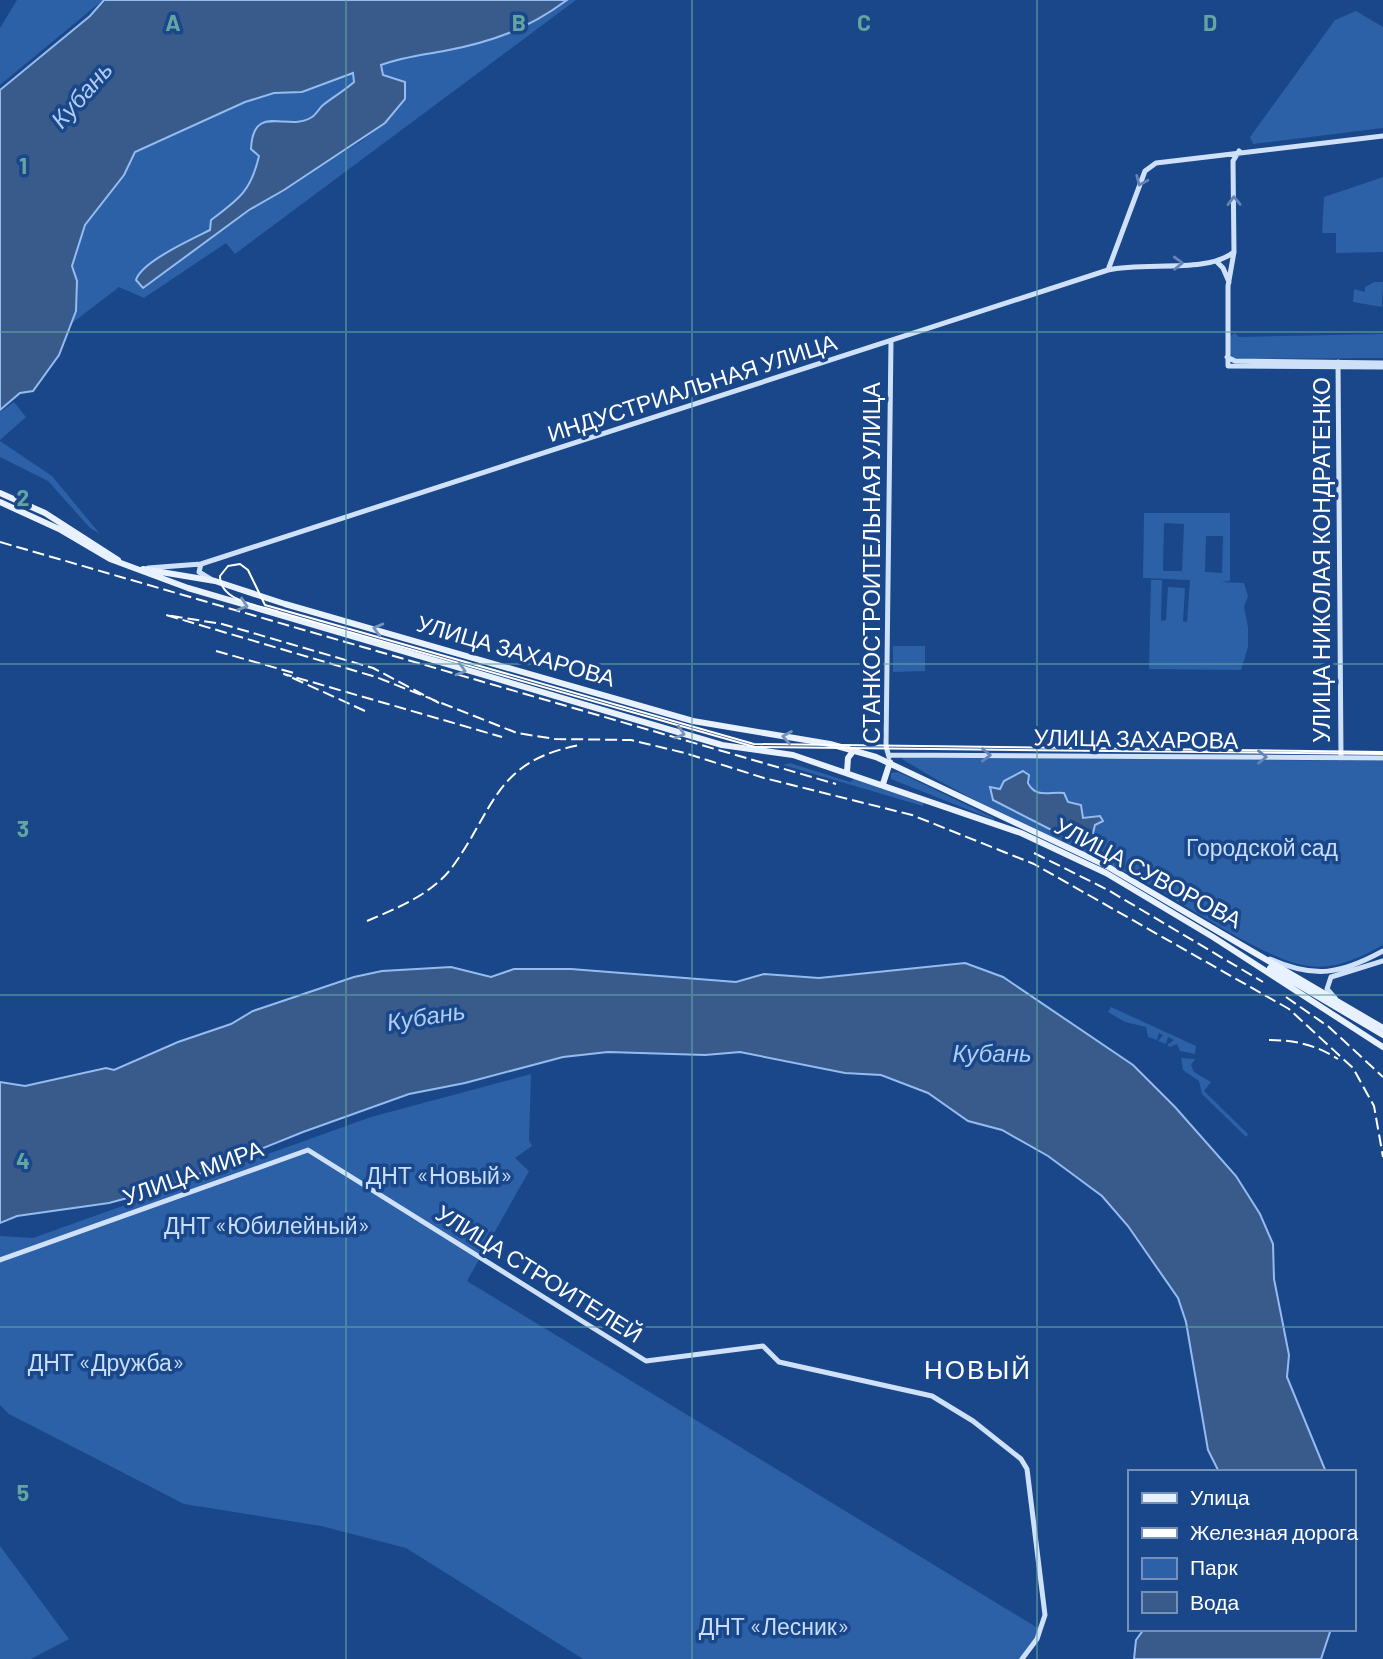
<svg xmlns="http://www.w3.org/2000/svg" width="1383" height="1659" viewBox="0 0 1383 1659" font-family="Barlow,sans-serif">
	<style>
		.green { fill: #2c60a7; fill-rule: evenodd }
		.water { fill: #395b8c; stroke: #95bcf0; stroke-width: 2 }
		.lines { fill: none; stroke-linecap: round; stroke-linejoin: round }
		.secondary { stroke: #cfe0f9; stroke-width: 5 }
		.primary { stroke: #e8f1ff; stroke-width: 6 }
		.tram { stroke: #fff; stroke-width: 2 }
		.rail { stroke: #fff; stroke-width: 2; stroke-dasharray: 12 5; stroke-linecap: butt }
		.oneway { stroke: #6284b6 }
		.oneway2 { stroke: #7694be }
		.grid { fill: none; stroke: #63a6a1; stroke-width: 2; stroke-opacity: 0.55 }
		.labels { text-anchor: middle; stroke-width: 7; stroke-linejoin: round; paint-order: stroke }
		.street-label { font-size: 23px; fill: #fff; stroke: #194789 }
		.park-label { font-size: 23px; fill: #c8ddfa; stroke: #194789 }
		.water-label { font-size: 24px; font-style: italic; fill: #aeccf4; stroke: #194789 }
		.quarter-label { font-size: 26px; letter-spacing: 2px; fill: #fff; stroke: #194789 }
		.grid-label { font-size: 23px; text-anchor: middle; font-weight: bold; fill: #63a6a1; stroke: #194789; stroke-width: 7; stroke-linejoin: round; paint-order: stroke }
	</style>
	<rect width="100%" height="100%" fill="#194789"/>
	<path class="green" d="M17 0H103L0 85V28Z
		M567 0H576L235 254 226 243 144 298 119 287 71 324 76 311 77 281 72 266 85 224 124 175 135 152 245 102 274 93 302 92 353 73 354 82C344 91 309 122 298 123 293 123 285 121 280 120L260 156 255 175 246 194 211 220 210 230 155 260 138 274 161 275 249 210 360 142 385 123 405 99 396 78 383 75 380 66C403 57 425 55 449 50 498 39 526 30 567 0Z
		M1356 11 1383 27V128L1253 144 1250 137 1335 20Z
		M1383 177V252L1336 253V233H1322L1324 197Z
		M1374 282H1383L1382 307 1353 302 1354 289 1365 292V287Z
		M1235 333 1239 337 1383 334V358L1234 359 1230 354V336Z
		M14 402 26 417 0 440V412Z
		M0 441 52 476 100 534 90 528 48 481 0 457Z
		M1144 513H1230V581L1221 582 1244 583 1248 596 1244 607 1248 627V647L1241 670 1149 669 1151 580H1162L1161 621 1166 620 1168 587 1185 588 1183 621 1187 622 1190 580 1143 578ZM1164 523 1184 524 1182 571H1163ZM1206 536H1223L1222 573 1205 572Z
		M893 646H925V671L893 672Z
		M903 757 1383 761V945C1359 958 1336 970 1308 966 1267 961 1188 906 1148 884 1067 841 980 808 902 759ZM1023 771 1027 772 1032 790 1042 794 1056 792C1074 805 1082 812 1090 831L1073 841 991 788 999 789Z
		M790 763 850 782 855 778 924 802 923 806 783 765Z
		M898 772 994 818V820L891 779V773Z
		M1111 1007 1196 1046 1195 1054 1180 1051 1177 1044 1170 1047 1167 1045 1174 1040 1168 1037 1166 1044 1158 1041 1163 1035 1159 1033 1157 1040 1148 1037 1146 1027 1125 1022 1108 1012Z
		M1181 1058 1195 1059 1191 1065 1194 1072 1211 1082 1204 1091 1248 1134 1246 1137 1202 1094 1199 1081 1183 1070Z
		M531 1074 529 1141 532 1146 515 1158 529 1171 467 1281 1041 1630 1022 1659H583L406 1548 321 1526 184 1504 9 1414 0 1405V1236L33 1238 371 1117Z
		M0 1546 69 1639 31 1659H0Z"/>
	<path class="water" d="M104 0H567C528 29 492 42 444 51 422 55 402 57 381 65L383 75 405 82V99L385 123 284 190 249 210 143 288 136 280C141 262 192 239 210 230L211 220C239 199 251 191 259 156L251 149C253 101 289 133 312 117 317 114 319 108 323 105 333 97 344 91 354 82L353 73 302 92 274 93 245 102 135 152 124 175 85 225 72 266 77 281 76 311 59 355 33 391 20 393 0 410V90L90 16Z
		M1023 771 1029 775 1028 783C1036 799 1050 791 1064 793L1068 802 1081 805 1083 818 1100 816 1103 821 1095 825 1093 833 1089 832 1073 841 993 800 990 787 1000 789 1004 781Z
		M965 963 1003 977 1133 1065 1175 1107 1236 1176 1260 1214 1273 1244 1274 1279 1289 1355 1287 1377 1326 1472H1219L1208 1450 1186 1322 1178 1298 1128 1226 1102 1196 1048 1156 1002 1130 968 1121 928 1093 881 1075 845 1073 740 1052 705 1055 608 1052 563 1057 465 1083 409 1094 303 1132 164 1188 109 1203 17 1216 0 1223V1082L25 1086 106 1068 114 1070 178 1042 231 1024 253 1011 354 977 382 971 451 967 491 977 514 969H571L736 982 764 974 819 978Z
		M1144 1629H1331L1321 1659H1134L1136 1640Z"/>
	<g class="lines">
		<path class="secondary" d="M1239 151 1233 161 1234 252 1228 286V366L1383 367
			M1217 262 1223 268 1229 282
			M1108 270 1145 171 1156 163 1383 136
			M1227 357 1235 361 1383 363
			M1338 362 1341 758
			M201 564 199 572 212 580
			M148 568 201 564 1108 270C1144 261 1207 274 1234 252
			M889 755 1383 758
			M889 757 886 746 891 341
			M1270 959C1315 979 1341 974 1383 951
			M1335 998 1327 989 1331 977 1383 961
			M0 1260 308 1150 646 1361 763 1346 779 1362 932 1396 973 1421 1021 1459 1027 1469 1045 1615 1037 1639 1022 1659"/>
		<path class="primary" d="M0 493 45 513 118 560
			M0 502 59 529 110 559 188 588 722 745 793 755 1021 833 1106 873 1213 937 1383 1047
			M143 569 215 581 285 604 693 721 830 744 876 757 1105 865 1383 1028
			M847 772 848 758 854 750
			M883 784 890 762
			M1270 968 1383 1035"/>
		<path class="tram" d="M1383 752 754 744 265 605 248 570 240 564 228 566 220 576C220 602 259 605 279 612L755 747 1383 754"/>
		<path class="rail" d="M0 542 836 784
			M216 651 294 673
			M439 703 373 668 222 624 166 615 376 677 517 733 555 739 631 740 685 753 764 778 912 815 1034 864 1289 1009 1353 1068 1374 1106 1383 1157
			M365 711 284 674 502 737
			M1034 853 1108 890 1263 982
			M367 921C397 908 433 894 453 866 495 808 495 761 580 745
			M1286 997 1329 1027 1383 1077
			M1269 1040C1295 1040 1316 1045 1338 1059"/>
	</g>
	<defs><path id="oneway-chevron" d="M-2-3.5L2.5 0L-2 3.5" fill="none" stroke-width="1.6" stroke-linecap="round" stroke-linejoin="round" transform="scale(1.75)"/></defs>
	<g class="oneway">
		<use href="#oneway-chevron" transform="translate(1141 181) rotate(113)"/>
		<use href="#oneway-chevron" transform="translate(1234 201) rotate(-91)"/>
		<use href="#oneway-chevron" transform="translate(1178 263) rotate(-2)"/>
		<use href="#oneway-chevron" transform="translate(986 755) rotate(1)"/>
		<use href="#oneway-chevron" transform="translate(1262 757)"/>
	</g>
	<g class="oneway2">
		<use href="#oneway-chevron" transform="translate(243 605) rotate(18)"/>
		<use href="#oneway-chevron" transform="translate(378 629) rotate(-165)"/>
		<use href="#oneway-chevron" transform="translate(461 670) rotate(16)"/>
		<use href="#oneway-chevron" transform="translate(680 733) rotate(16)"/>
		<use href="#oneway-chevron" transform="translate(787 737) rotate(-171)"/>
	</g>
	<path class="grid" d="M346 0V1659M692 0V1659M1037 0V1659M0 332H1383M0 664H1383M0 995H1383M0 1327H1383"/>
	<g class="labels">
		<g class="street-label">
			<text transform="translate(692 388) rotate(-18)" y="8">ИНДУСТРИАЛЬНАЯ УЛИЦА</text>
			<text transform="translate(1322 560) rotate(-90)" y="8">УЛИЦА НИКОЛАЯ КОНДРАТЕНКО</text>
			<text transform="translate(872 563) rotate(-90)" y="8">СТАНКОСТРОИТЕЛЬНАЯ УЛИЦА</text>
			<text transform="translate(516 651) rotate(16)" y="8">УЛИЦА ЗАХАРОВА</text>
			<text transform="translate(1136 739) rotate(1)" y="8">УЛИЦА ЗАХАРОВА</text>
			<text transform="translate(1148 873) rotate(28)" y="8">УЛИЦА СУВОРОВА</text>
			<text transform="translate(193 1173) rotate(-20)" y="8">УЛИЦА МИРА</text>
			<text transform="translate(539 1274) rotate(32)" y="8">УЛИЦА СТРОИТЕЛЕЙ</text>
		</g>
		<g class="park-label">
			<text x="1262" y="856">Городской сад</text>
			<text x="439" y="1184">ДНТ «Новый»</text>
			<text x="267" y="1234">ДНТ «Юбилейный»</text>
			<text x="106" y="1371">ДНТ «Дружба»</text>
			<text x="774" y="1635">ДНТ «Лесник»</text>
		</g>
		<g class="water-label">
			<text transform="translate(82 95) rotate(-49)" y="8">Кубань</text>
			<text transform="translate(426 1017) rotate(-9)" y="8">Кубань</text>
			<text x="992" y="1062">Кубань</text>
		</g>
		<g class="quarter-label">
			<text x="978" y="1379">НОВЫЙ</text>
		</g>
	</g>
	<g class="grid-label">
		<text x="173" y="31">A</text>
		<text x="519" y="31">B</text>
		<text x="864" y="31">C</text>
		<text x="1210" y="31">D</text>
		<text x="23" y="174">1</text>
		<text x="23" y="506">2</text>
		<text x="23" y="837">3</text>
		<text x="23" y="1169">4</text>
		<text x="23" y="1501">5</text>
	</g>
	<rect x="1128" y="1470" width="228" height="161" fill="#194789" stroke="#7591b8" stroke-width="2"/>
	<rect x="1142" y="1493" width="35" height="10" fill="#e8f1ff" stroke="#7591b8" stroke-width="2"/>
	<text x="1190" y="1505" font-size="21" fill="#ffffff">Улица</text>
	<rect x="1142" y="1528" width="35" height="10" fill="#ffffff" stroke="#7591b8" stroke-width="2"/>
	<text x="1190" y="1540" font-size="21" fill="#ffffff">Железная дорога</text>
	<rect x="1142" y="1558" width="35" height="21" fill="#2c60a7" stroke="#7591b8" stroke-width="2"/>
	<text x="1190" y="1575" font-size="21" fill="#ffffff">Парк</text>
	<rect x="1142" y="1592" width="35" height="21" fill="#395b8c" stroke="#7591b8" stroke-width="2"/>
	<text x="1190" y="1610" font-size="21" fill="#ffffff">Вода</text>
</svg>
